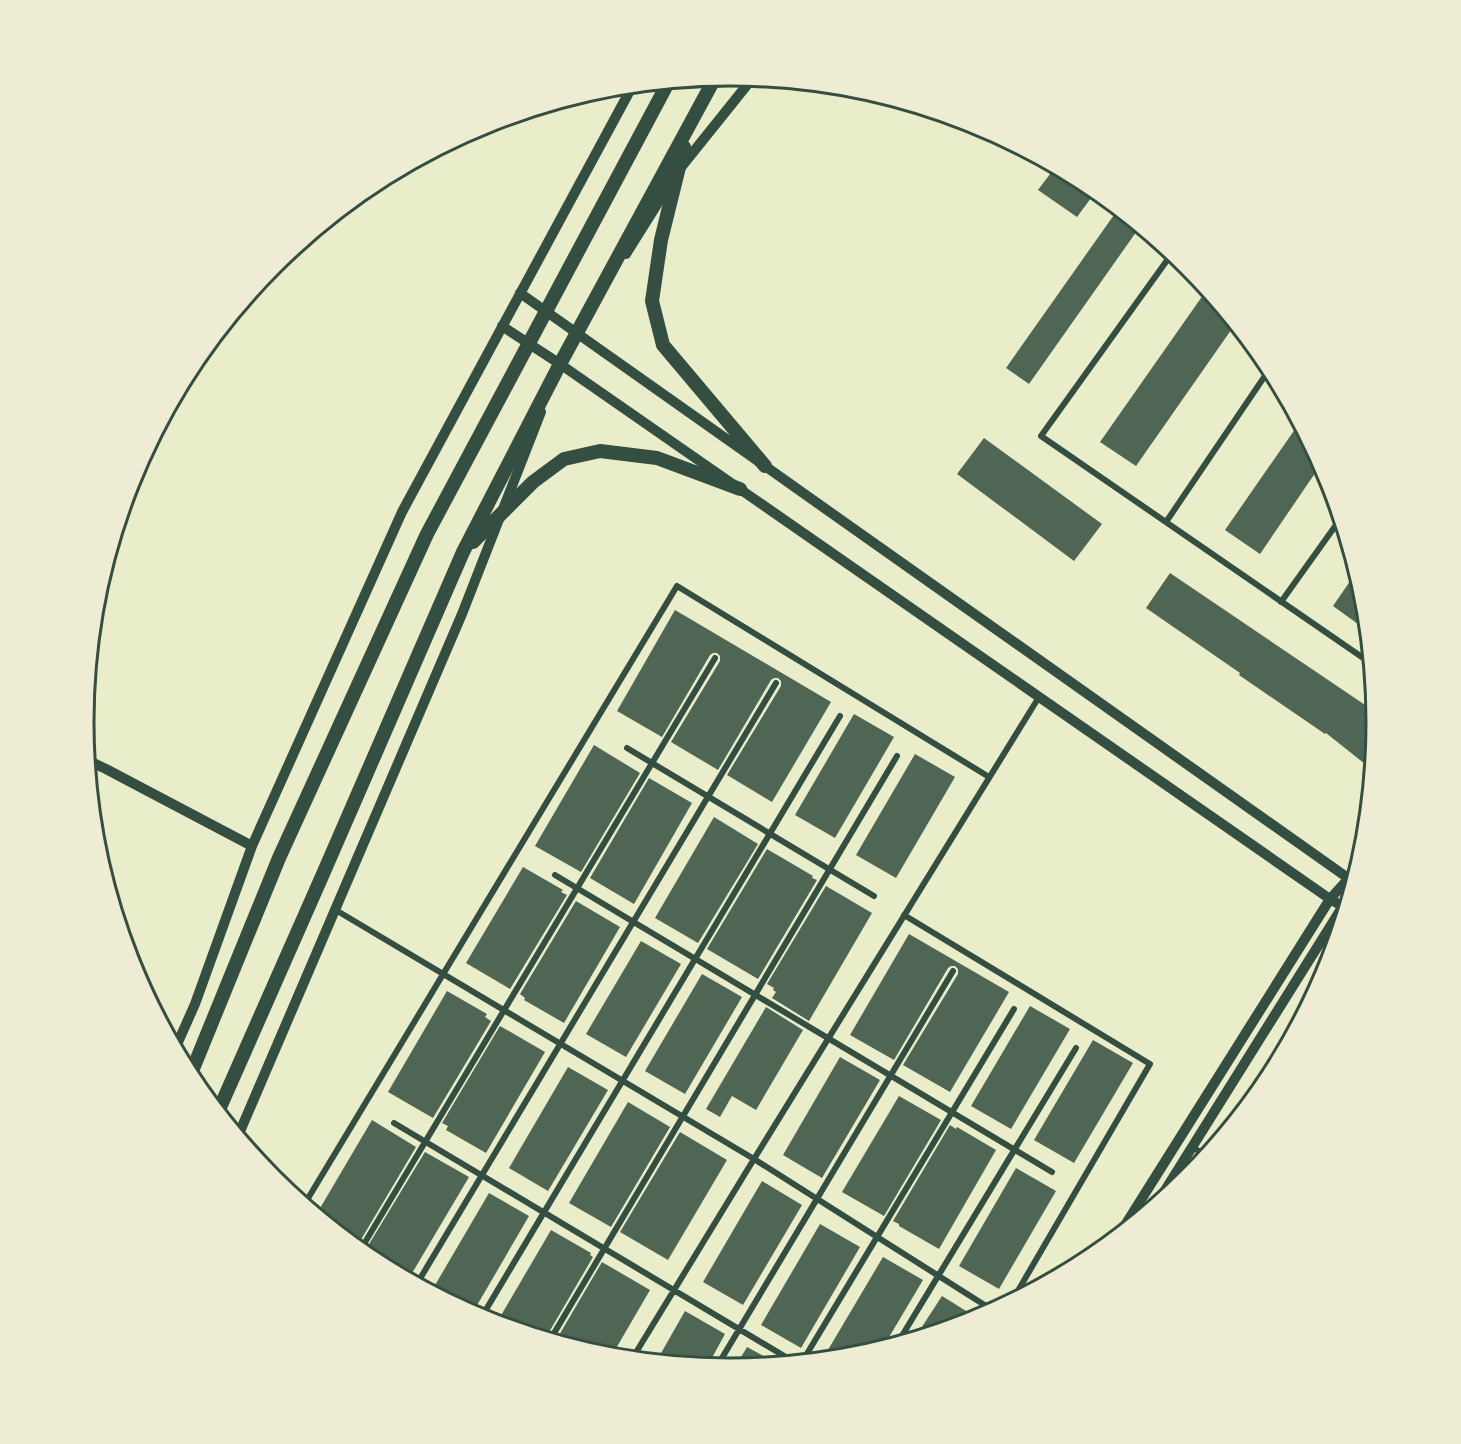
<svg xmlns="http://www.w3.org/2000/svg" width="1461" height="1444" viewBox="0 0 1461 1444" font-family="Quicksand,sans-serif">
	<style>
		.building { fill: #4f6655 }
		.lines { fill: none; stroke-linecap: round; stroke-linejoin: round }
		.minor { stroke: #344e41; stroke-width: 6 }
		.tertiary { stroke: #344e41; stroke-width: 10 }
		.trunk { stroke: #344e41; stroke-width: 14 }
		.rim { fill: none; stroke: #344e41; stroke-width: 3 }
	</style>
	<rect width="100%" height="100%" fill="#e9edc9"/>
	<path class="building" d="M1056 166 1090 184 1097 190 1077 217 1038 190Z
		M1116 212 1139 228 1029 384 1006 368Z
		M1208 288 1236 323 1136 466 1100 442Z
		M1300 422 1322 463 1260 554 1225 530Z
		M984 438 1102 524 1074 561 957 474Z
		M1357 571 1365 596 1369 632 1333 606Z
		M1170 573 1377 713V722L1373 763 1365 764 1326 733 1325 734 1239 675 1240 673 1146 608Z
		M675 610 831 702 772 802 727 775 781 686V681L778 678H774L771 680 718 770 671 742 720 661V656L717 653H713L710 655 662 737 617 711Z
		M854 714 894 737 835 838 795 815Z
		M594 745 640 773 581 872 535 846Z
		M915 754 955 777 896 878 856 855Z
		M649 778 692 803 634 904 590 878Z
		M714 817 758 844 698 943 655 918Z
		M767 849 813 876 812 878 817 880 758 979 707 949Z
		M523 867 563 890 561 892 567 895 510 989 466 963Z
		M826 886 872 913 809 1021 772 998 776 992 773 990 774 988 767 984Z
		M576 901 620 927 564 1023 524 1000 525 998 520 994Z
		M909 934 1009 992 950 1092 903 1065 958 974V969L955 966H951L948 968 894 1060 850 1035Z
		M641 941 681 964 626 1057 586 1034Z
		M702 974 742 997 685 1094 645 1071Z
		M447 991 487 1014 485 1017 491 1021 433 1118 388 1092Z
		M1030 1006 1070 1029 1011 1129 971 1106Z
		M766 1007 803 1030 756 1110 732 1096 720 1117 706 1109Z
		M500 1026 545 1052 486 1153 446 1130 448 1126 442 1123Z
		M1093 1040 1133 1063 1074 1163 1034 1140Z
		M840 1057 880 1080 822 1178 783 1155Z
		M568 1067 608 1090 548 1191 509 1168Z
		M899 1096 941 1120 884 1216 842 1192Z
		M628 1102 670 1127 611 1227 569 1203Z
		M372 1120 416 1147 356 1248 316 1215Z
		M950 1125 956 1129 957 1127 996 1150 939 1249 899 1226V1224L893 1221Z
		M680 1132 727 1160 668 1260 620 1232Z
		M425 1152 469 1177 408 1280 371 1260 363 1254Z
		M1016 1168 1056 1191 999 1289 959 1266Z
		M762 1181 802 1205 743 1305 703 1282Z
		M489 1193 529 1216 472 1314 431 1292Z
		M820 1224 860 1247 801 1348 761 1325Z
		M551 1230 591 1253 590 1255 593 1257 545 1339 496 1324Z
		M883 1257 923 1280 882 1349 856 1357 822 1360Z
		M602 1262 650 1290 611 1357 604 1356 555 1342Z
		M942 1296 979 1319 914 1339Z
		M685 1311 725 1334 707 1367 656 1362Z
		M747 1347 778 1364 734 1369Z"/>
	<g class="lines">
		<path class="minor" d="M1173 252 1041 436 1372 664
			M1166 522 1271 367
			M1281 602 1341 518
			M627 748 874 896
			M555 875 1052 1172
			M334 909 754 1159 994 1311
			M904 915 1150 1064 1012 1301
			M394 1123 796 1363
			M1192 1147 1207 1156
			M304 1205 677 586 989 777
			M361 1249 715 658
			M421 1277 776 683
			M481 1318 840 716
			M550 1340 897 756
			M897 1344 1076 1048
			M632 1359 754 1159 1039 697
			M802 1362 1014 1009
			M716 1368 953 971"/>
		<path class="tertiary" d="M626 254 678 171 747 85 751 77
			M520 293 1355 883
			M502 326 560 364 1330 899 1347 909
			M87 760 106 769 252 846
			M175 1049 195 1004 252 846 402 512 633 85
			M238 1136 462 614 541 412
			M1154 1208 1343 906 1350 899
			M1117 1238 1330 899 1349 878 1358 872"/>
		<path class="trunk" d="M684 147 661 240 652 301 663 345 765 466
			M473 542 533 482 564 459 600 451 657 458 740 489
			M190 1076 279 858 427 534 669 81
			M218 1112 323 874 463 552 560 364 716 76"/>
	</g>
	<path d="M0 0H1461V1444H0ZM94 722a636 636 0 1 1 1272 0a636 636 0 1 1-1272 0Z" fill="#eeecd3" fill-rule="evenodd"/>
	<path class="rim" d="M94 722a636 636 0 1 1 1272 0a636 636 0 1 1-1272 0Z"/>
</svg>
